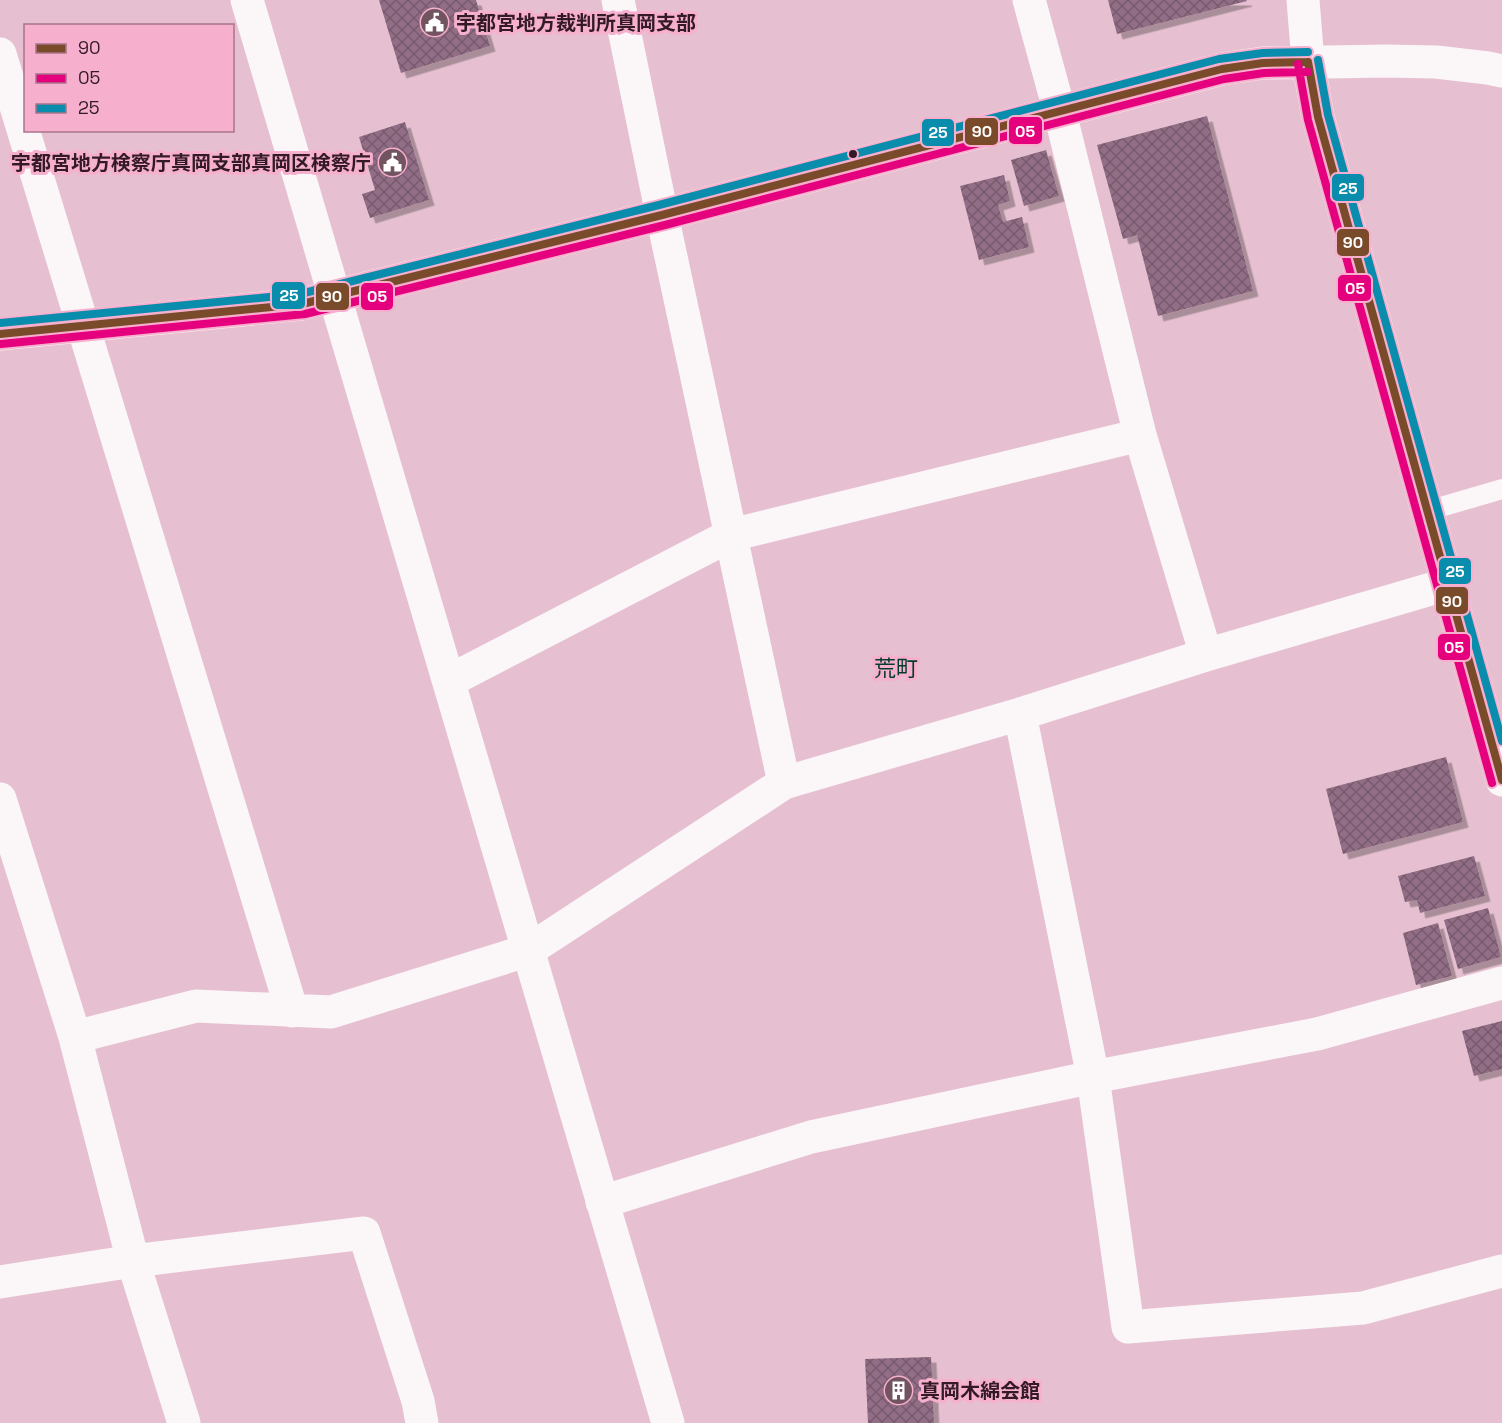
<svg xmlns="http://www.w3.org/2000/svg" width="1502" height="1423" viewBox="0 0 1502 1423" font-family="'Space Grotesk','Noto Sans JP',sans-serif">
	<style>
		.building { fill: url(#building-cross-hatch); filter: url(#shadow) }
		.lines { fill: none; stroke-linecap: round; stroke-linejoin: round }
		.lane { stroke: #fbf6f8; stroke-width: 20 }
		.street { stroke: #fbf6f8; stroke-width: 33 }
		.secondary { stroke: #fbf6f8; stroke-width: 33 }
		.bus-1-casing { stroke: #f6b0cd; stroke-width: 12 }
		.bus-2-casing { stroke: #f6b0cd; stroke-width: 12 }
		.bus-3-casing { stroke: #f6b0cd; stroke-width: 12 }
		.bus-1 { stroke: #7a4b2a; stroke-width: 8 }
		.bus-2 { stroke: #e5007d; stroke-width: 8 }
		.bus-3 { stroke: #0a8cac; stroke-width: 8 }
		.bus-dot { fill: #331a25; stroke: #f6b0cd; stroke-width: 2 }
		.labels { text-anchor: middle; stroke-width: 6; stroke-linejoin: round; paint-order: stroke }
		.poi-label { font-size: 20px; font-weight: bold; fill: #331a25; stroke: #f6b0cd; text-anchor: start }
		.quarter-label { font-size: 22px; fill: #013c2f; stroke: #f6b0cd }
		.line-badge { stroke: #f6b0cd; stroke-width: 2 }
		.badge-label { font-size: 16px; text-anchor: middle; font-weight: bold; fill: #fff }
	</style>
	<defs>
		<pattern id="building-cross-hatch" width="8" height="8" patternUnits="userSpaceOnUse" patternTransform="scale(1.5)"><rect width="8" height="8" fill="#916e85"/><path d="M0 0l8 8M0 8l8-8" fill="none" stroke="#775a6d"/></pattern>
		<filter id="shadow"><feDropShadow dx="5.5" dy="5.5" stdDeviation="0" flood-color="#0004"/></filter>
	</defs>
	<rect width="100%" height="100%" fill="#e6c0d0"/>
	<path class="building" d="M379 0H476L490 46 401 73Z
		M1108 0H1246L1247 1 1117 34Z
		M1207 116 1253 291 1158 316 1137 235 1123 239 1097 145Z
		M405 122 429 200 370 218 362 194 375 190 359 137Z
		M1046 150 1059 196 1024 206 1011 160Z
		M1004 175 1010 201 998 205 1003 222 1022 217 1029 247 979 260 960 186Z
		M1446 757 1463 822 1343 854 1326 789Z
		M1474 856 1485 896 1420 913 1417 900 1405 902 1398 876Z
		M1488 908 1501 957 1458 969 1444 920Z
		M1438 923 1452 976 1416 985 1403 933Z
		M1502 1021V1069L1474 1076 1462 1031Z
		M931 1357 934 1423H868L865 1359Z"/>
	<g class="lines">
		<path class="lane" d="M1427 511 1502 489"/>
		<path class="street" d="M618 0 662 215 784 783
			M1029 0 1060 113 1140 435 1206 655
			M0 54 292 1011
			M449 681 731 535 1140 435
			M1020 714 1093 1077 1128 1327 1363 1308 1502 1271
			M0 799 75 1037 133 1261 184 1423
			M75 1037 196 1006 331 1012 529 950 784 783 1020 714 1206 655 1448 584
			M602 1202 811 1137 1093 1077 1317 1034 1502 983
			M0 1282 133 1261 364 1233 418 1401 422 1423"/>
		<path class="secondary" d="M247 0 668 1423
			M1303 0 1308 62 1318 117 1502 780
			M0 334 302 304 662 215 1222 69 1263 63 1386 61 1436 62 1488 68 1502 71"/>
		<defs>
			<path id="bus-1" d="M1308 62 1318 117 1502 780
				M0 334 302 304 662 215 1222 69 1263 63 1308 62"/>
			<path id="bus-2" d="M1298 64 1308 120 1492 783
				M1 344 305 314 665 225 1224 79 1264 73 1308 72"/>
			<path id="bus-3" d="M1318 60 1328 115 1502 741
				M0 323 300 294 659 205 1219 59 1263 53 1308 52"/>
		</defs>
		<use href="#bus-1" class="bus-1-casing"/>
		<use href="#bus-2" class="bus-2-casing"/>
		<use href="#bus-3" class="bus-3-casing"/>
		<use href="#bus-1" class="bus-1"/>
		<use href="#bus-2" class="bus-2"/>
		<use href="#bus-3" class="bus-3"/>
	</g>
	<defs>
		<symbol id="civic-disc" viewBox="-11 -11 22 22"><circle r="9.5" fill="#725461" stroke="#f6b0cd"/><path d="M-.6-6.5H3V-4.5H.6V-3L4-1V1h2V6H-6V1h2V-1L-.6-3ZM-1.2 2.5V6h2.4V2.5Z" fill="#fff"/></symbol>
		<symbol id="building-disc" viewBox="-11 -11 22 22"><circle r="9.5" fill="#725461" stroke="#f6b0cd"/><path d="M-4-6H4V6H1V3H-1V6H-4ZM-2.5-4.3h1.7v1.8h-1.7ZM.8-4.3h1.7v1.8H.8ZM-2.5-1h1.7V.8h-1.7ZM.8-1h1.7V.8H.8Z" fill="#fff"/></symbol>
	</defs>
	<g fill-rule="evenodd">
		<use href="#civic-disc" x="418" y="6" width="33" height="33"/>
		<use href="#civic-disc" x="376" y="146" width="33" height="33"/>
		<use href="#building-disc" x="882" y="1374" width="33" height="33"/>
	</g>
	<circle class="bus-dot" cx="853" cy="154" r="5"/>
	<g class="labels">
		<g class="poi-label">
			<text x="456" y="30">宇都宮地方裁判所真岡支部</text>
			<text x="371" y="170" text-anchor="end">宇都宮地方検察庁真岡支部真岡区検察庁</text>
			<text x="920" y="1398">真岡木綿会館</text>
		</g>
		<g class="quarter-label">
			<text x="896" y="676">荒町</text>
		</g>
	</g>
	<g class="line-badge">
		<rect x="1008" y="116" width="35" height="29" rx="6" fill="#e5007d"/>
		<rect x="964" y="117" width="35" height="29" rx="6" fill="#7a4b2a"/>
		<rect x="921" y="118" width="34" height="29" rx="6" fill="#0a8cac"/>
		<rect x="1331" y="173" width="34" height="29" rx="6" fill="#0a8cac"/>
		<rect x="1336" y="228" width="34" height="29" rx="6" fill="#7a4b2a"/>
		<rect x="1337" y="274" width="35" height="28" rx="6" fill="#e5007d"/>
		<rect x="271" y="281" width="35" height="29" rx="6" fill="#0a8cac"/>
		<rect x="360" y="282" width="34" height="29" rx="6" fill="#e5007d"/>
		<rect x="315" y="282" width="35" height="29" rx="6" fill="#7a4b2a"/>
		<rect x="1438" y="557" width="34" height="28" rx="6" fill="#0a8cac"/>
		<rect x="1435" y="586" width="34" height="29" rx="6" fill="#7a4b2a"/>
		<rect x="1437" y="633" width="34" height="28" rx="6" fill="#e5007d"/>
	</g>
	<g class="badge-label">
		<text x="1025" y="137">05</text>
		<text x="982" y="137">90</text>
		<text x="938" y="138">25</text>
		<text x="1348" y="194">25</text>
		<text x="1353" y="248">90</text>
		<text x="1355" y="294">05</text>
		<text x="289" y="301">25</text>
		<text x="377" y="302">05</text>
		<text x="332" y="302">90</text>
		<text x="1455" y="577">25</text>
		<text x="1452" y="607">90</text>
		<text x="1454" y="653">05</text>
	</g>
	<rect x="24" y="24" width="210" height="108" fill="#f6b0cd" stroke="#a8748a" stroke-width="1.5"/>
	<rect x="36" y="44" width="30" height="9" fill="#7a4b2a" stroke="#a8748a" stroke-width="1.5"/>
	<text x="78" y="54" font-size="18" fill="#331a25">90</text>
	<rect x="36" y="74" width="30" height="9" fill="#e5007d" stroke="#a8748a" stroke-width="1.5"/>
	<text x="78" y="84" font-size="18" fill="#331a25">05</text>
	<rect x="36" y="104" width="30" height="9" fill="#0a8cac" stroke="#a8748a" stroke-width="1.5"/>
	<text x="78" y="114" font-size="18" fill="#331a25">25</text>
</svg>
